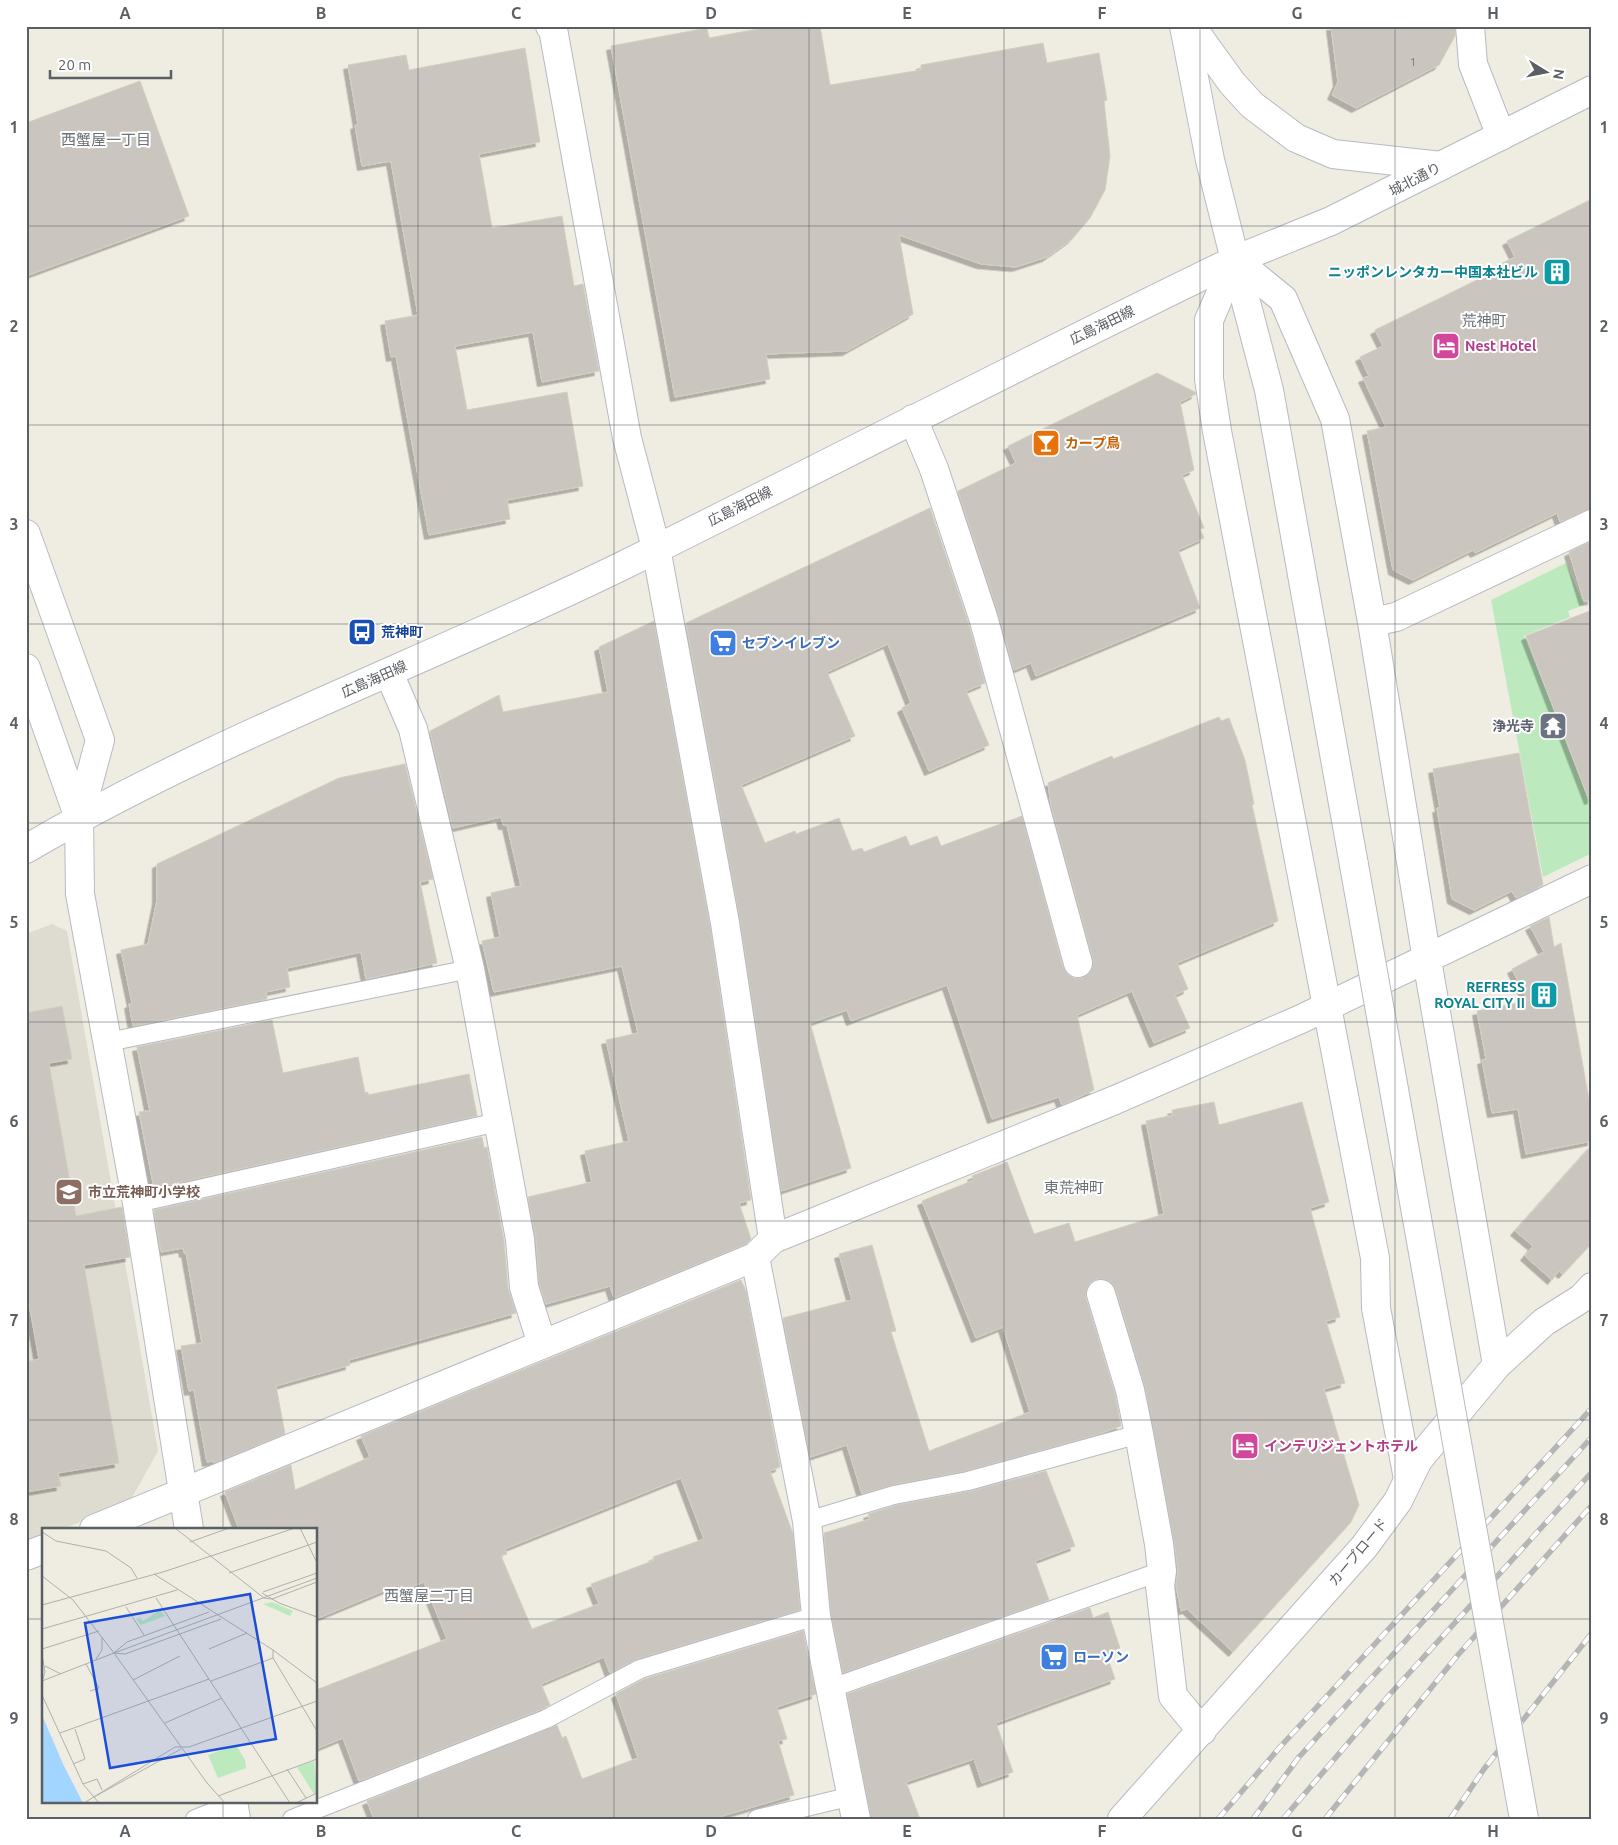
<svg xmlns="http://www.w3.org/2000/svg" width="1618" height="1845" viewBox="0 0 1618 1845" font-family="Ubuntu,'Noto Sans JP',sans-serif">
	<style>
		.education { fill: #dedbd1 }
		.green { fill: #bce9bd }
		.building { fill: #cac6bf; stroke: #d4cec0; fill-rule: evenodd; filter: url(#shadow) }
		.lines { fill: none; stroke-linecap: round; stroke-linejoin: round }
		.service-casing { stroke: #b7bac0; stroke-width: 20 }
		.minor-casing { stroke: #b7bac0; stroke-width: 30 }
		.tertiary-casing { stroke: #b7bac0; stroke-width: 30 }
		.secondary-casing { stroke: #b8bcc2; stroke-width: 30 }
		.service { stroke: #fff; stroke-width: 18 }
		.minor { stroke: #fff; stroke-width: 28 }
		.tertiary { stroke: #fff; stroke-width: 28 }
		.secondary { stroke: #fff; stroke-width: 28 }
		.rail-casing { stroke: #b4b5b5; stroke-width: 5.5 }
		.rail { stroke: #fff; stroke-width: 4; stroke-dasharray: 11; stroke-linecap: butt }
		.tertiary-bridge-casing { stroke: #b7bac0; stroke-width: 30; stroke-linecap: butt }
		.tertiary-bridge { stroke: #fff; stroke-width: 28 }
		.grid { fill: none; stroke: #5a5f64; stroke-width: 1; stroke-opacity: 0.55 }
		.labels { text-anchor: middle; stroke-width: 4; stroke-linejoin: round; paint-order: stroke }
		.number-label { font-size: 11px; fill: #76797b }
		.street-label { font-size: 14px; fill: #5a5f64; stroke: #fff }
		.culture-label { font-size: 14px; font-weight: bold; fill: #0d838f; stroke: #fff; text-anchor: end }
		.hotel-label { font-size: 14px; font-weight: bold; fill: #b23c85; stroke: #fff; text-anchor: start }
		.food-label { font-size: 14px; font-weight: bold; fill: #c56008; stroke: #fff; text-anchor: start }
		.transit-label { font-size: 14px; font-weight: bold; fill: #164399; stroke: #fff; text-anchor: start }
		.shop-label { font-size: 14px; font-weight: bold; fill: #366cbe; stroke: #fff; text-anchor: start }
		.worship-label { font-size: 14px; font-weight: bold; fill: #5b616d; stroke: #fff; text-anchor: end }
		.education-label { font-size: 14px; font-weight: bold; fill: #785e54; stroke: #fff; text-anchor: start }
		.neighbourhood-label { font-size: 15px; fill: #6b7177; stroke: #fff }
		.inset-road { fill: none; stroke: #afb0ac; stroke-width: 1 }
		.view { fill: #1d4ed8; fill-opacity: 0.15; stroke: #1d4ed8; stroke-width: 2.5 }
		.inset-edge { fill: none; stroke: #5a5f64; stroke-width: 2.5 }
		.neatline { fill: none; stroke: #5a5f64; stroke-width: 2 }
		.grid-label { font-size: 16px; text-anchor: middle; font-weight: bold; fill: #5a5f64 }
	</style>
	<defs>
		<filter id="shadow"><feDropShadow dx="-4.5" dy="4.5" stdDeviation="0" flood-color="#0004"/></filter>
	</defs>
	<rect width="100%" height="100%" fill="#efece2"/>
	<path class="education" d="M52 924 67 931 158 1451 130 1501 63 1529H44V1537L26 1544V934Z"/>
	<path class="green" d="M1566 563 1584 605 1568 611 1570 617 1524 636 1592 807V853L1543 877 1491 600Z"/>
	<path class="building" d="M774 26H820L830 85 921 70V65L1043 43 1047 63 1099 53 1107 100 1104 101 1110 156 1105 190 1090 218 1072 239 1047 257 1016 267 981 264 899 235 913 314 847 351 766 354 770 379 675 397 611 46 707 28 709 38Z
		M1331 26H1455V36L1439 65 1356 108 1332 95 1338 82Z
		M525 48 540 142 479 154 492 228 562 216 574 286 583 284 599 371 542 382 533 332 455 346 467 410 567 392 583 486 507 500 510 519 429 535 396 356 391 357 385 321 418 315 391 161 362 166 355 125 358 124 348 65 406 55 409 70Z
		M140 81 189 216 26 276V123Z
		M1592 199V509L1560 522 1557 513 1475 553 1473 550 1413 580 1393 570 1367 431 1386 427 1363 378 1369 376 1360 357 1383 346 1375 330 1489 274 1487 271 1515 257 1507 241Z
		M1157 373 1195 392 1196 394 1180 402 1194 470 1182 475 1204 528 1200 529 1204 538 1178 550 1200 608 1036 676 1031 663 1014 670 998 612 958 491 1016 463 1008 446Z
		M930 508 968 622 985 683 966 691 989 745 929 771 902 708 911 703 888 644 827 672 855 736 741 785 765 843 795 831 796 834 839 818 852 851 862 848 864 852 906 836 910 846 937 836 941 846 1022 816 1063 967 1067 974 1074 978H1082L1089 974 1093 966V959L1051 805 1048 783 1112 756 1113 759 1219 717 1221 721 1229 718 1245 760 1254 804 1252 805 1278 921 1177 963 1188 989 1175 995 1190 1028 1154 1043 1132 991 1077 1015 1094 1090 1062 1105 1059 1097 992 1119 947 985 851 1021 847 1010 810 1023 851 1168 781 1191 740 920 686 623Z
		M1592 541V600L1584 601 1569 552Z
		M1592 610V799L1589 800 1526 636Z
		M654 621 710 926 751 1200 739 1203 751 1239 746 1244 614 1298 610 1286 546 1304 539 1284 536 1238 528 1197 592 1182 585 1151 629 1141 606 1040 638 1033 622 966 494 992 482 941 500 937 491 893 521 886 507 825H503L501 817 453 828 430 731 499 695 503 712 608 692 599 647Z
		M1519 753 1543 885 1516 898 1512 891 1474 910 1452 899 1437 808H1440L1433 769Z
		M405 764 433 879 420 882 437 963 366 979 361 952 287 968 290 987 266 992 267 999 133 1026 129 1004 132 1003 121 950 148 944 157 900V864L339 778Z
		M1549 917 1554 947 1561 943 1592 1117V1141L1526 1154 1518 1109 1492 1113 1482 1060 1486 1059 1477 1011 1528 1001 1512 969 1544 952 1530 926Z
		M62 1006 72 1059 49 1063 76 1216 122 1207 130 1257 84 1265 119 1463 58 1473 61 1486 26 1492V1362L39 1359 26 1287V1013Z
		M272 1020 283 1073 358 1057 365 1093 368 1092V1095L469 1074 477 1116 154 1188 139 1112 150 1111 137 1047Z
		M1214 1102 1219 1125 1302 1102 1329 1202 1310 1208 1340 1317 1326 1321 1345 1383 1324 1389 1359 1505 1351 1522 1233 1652 1187 1609 1181 1611 1176 1586 1178 1570 1174 1541 1145 1387 1116 1289 1111 1282 1104 1279H1097L1090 1283 1086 1290V1298L1115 1394 1121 1426 1096 1435 966 1471 892 1485 862 1494 847 1445 810 1457 783 1318 852 1300 839 1254 872 1245 896 1331 891 1332 929 1451 1030 1412 1003 1327 976 1338 922 1201 974 1180 972 1176 1007 1162 1034 1234 1069 1223 1075 1242 1164 1214 1146 1121 1173 1115 1172 1110Z
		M482 1137 484 1148 487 1147 504 1241 508 1288 516 1313 349 1360 350 1365 276 1386 285 1434 214 1463 213 1461 207 1462 194 1390 189 1391 181 1346 202 1343 186 1252 184 1253 183 1248 161 1252 154 1210Z
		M1592 1145V1243L1563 1274 1559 1271 1552 1280 1525 1256 1533 1246 1515 1231Z
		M741 1280 746 1291 780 1467 770 1471 793 1534 800 1610 637 1659 610 1673 604 1657 541 1684 550 1705 542 1709 359 1781 343 1738 316 1749V1690L447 1639 424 1582 400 1591 398 1585 316 1619V1529H239L225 1492 291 1465 295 1490 370 1457 361 1436ZM681 1478 704 1539 653 1557 655 1560 591 1584 599 1604 532 1629 501 1556 507 1554 505 1549Z
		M1046 1471 1075 1546 1035 1561 1049 1600 843 1673 831 1614 824 1533 870 1519 868 1514 897 1505 971 1491Z
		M1090 1608 1093 1618 1108 1612 1120 1648 1106 1653 1115 1679 996 1723 1013 1772 982 1783 974 1759 906 1782 920 1819H871L847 1694Z
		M803 1631 816 1694 777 1707 787 1739 778 1741 794 1795 712 1819H374L367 1801 557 1725 562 1738 566 1736 582 1779 638 1758 616 1694 644 1679Z"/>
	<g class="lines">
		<defs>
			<path id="service" d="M108 1042 470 969
				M137 1203 498 1122
				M807 1521 894 1495 968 1481 1139 1434
				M832 1688 1162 1571
				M195 1819 233 1804
				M292 1819 546 1719 640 1669 816 1616
				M757 1819 852 1796"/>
			<path id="minor" d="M550 26 553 29 627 438 656 548 725 923 773 1239
				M1191 26 1232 83 1252 105 1296 138 1333 154 1441 166
				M1470 26 1473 64 1501 136
				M913 419 934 469 983 617 1078 963
				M1372 622 1396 617 1592 524
				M389 673 413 729 470 969 520 1239 524 1287 542 1344
				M79 818 80 894 137 1203 189 1529
				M755 1257 807 1521 816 1616 856 1819
				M1101 1294 1130 1390 1139 1434 1159 1544 1162 1571 1160 1586 1173 1696 1202 1731
				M1408 1479 1376 1308 1375 1258 1217 431 1209 379V320L1235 260 1283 299 1335 419 1372 622 1427 960 1497 1365
				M94 1529 755 1257 773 1239 1115 1100 1301 1019 1592 879
				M26 1556 44 1549
				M233 1801 236 1819
				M1122 1819 1364 1547 1398 1501 1418 1460 1497 1365 1544 1322 1582 1298 1592 1287"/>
			<path id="tertiary" d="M26 534 100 740 79 818
				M26 668 79 818
				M1354 865 1269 390 1235 260 1331 221 1592 90"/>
			<path id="secondary" d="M26 849C217 737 426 662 624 565 828 464 1030 359 1235 260L1210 160 1184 26"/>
		</defs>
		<use href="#service" class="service-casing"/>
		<use href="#minor" class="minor-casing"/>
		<use href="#tertiary" class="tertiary-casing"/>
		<use href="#secondary" class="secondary-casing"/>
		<use href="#service" class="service"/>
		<use href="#minor" class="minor"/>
		<use href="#tertiary" class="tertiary"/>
		<use href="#secondary" class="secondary"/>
		<defs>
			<path id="rail" d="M1218 1819 1281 1746 1592 1408
				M1253 1819 1299 1757 1592 1437
				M1283 1819 1391 1693 1592 1472
				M1325 1819 1457 1656 1592 1505
				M1450 1819 1484 1769 1592 1633"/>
		</defs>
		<use href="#rail" class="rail-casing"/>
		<use href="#rail" class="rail"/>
		<defs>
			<path id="tertiary-bridge" d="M1354 865 1524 1819"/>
		</defs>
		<use href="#tertiary-bridge" class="tertiary-bridge-casing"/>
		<use href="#tertiary-bridge" class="tertiary-bridge"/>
	</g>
	<path class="grid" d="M223 26V1529M418 26V1819M614 26V1819M809 26V1819M1004 26V1819M1200 26V1819M1395 26V1819M26 226H1592M26 425H1592M26 624H1592M26 823H1592M26 1022H1592M26 1221H1592M26 1420H1592M26 1619H44M316 1619H1592M223 1801V1819"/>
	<defs>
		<symbol id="building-square" viewBox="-11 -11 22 22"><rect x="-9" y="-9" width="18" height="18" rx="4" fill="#0f9aa8" stroke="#fff"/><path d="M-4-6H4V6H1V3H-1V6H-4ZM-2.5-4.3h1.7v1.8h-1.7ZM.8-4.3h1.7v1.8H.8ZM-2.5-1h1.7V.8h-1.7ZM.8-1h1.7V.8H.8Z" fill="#fff"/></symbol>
		<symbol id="hotel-square" viewBox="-11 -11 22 22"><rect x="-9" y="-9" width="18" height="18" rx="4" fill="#d1479c" stroke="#fff"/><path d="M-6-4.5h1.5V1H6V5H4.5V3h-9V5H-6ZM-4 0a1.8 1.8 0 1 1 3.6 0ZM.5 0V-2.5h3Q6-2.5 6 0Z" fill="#fff"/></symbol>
		<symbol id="bar-square" viewBox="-11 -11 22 22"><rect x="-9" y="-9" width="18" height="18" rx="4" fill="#e8710a" stroke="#fff"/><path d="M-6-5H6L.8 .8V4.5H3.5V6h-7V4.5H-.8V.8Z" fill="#fff"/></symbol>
		<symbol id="bus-square" viewBox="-11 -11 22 22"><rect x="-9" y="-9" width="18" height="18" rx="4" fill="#1a4fb4" stroke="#fff"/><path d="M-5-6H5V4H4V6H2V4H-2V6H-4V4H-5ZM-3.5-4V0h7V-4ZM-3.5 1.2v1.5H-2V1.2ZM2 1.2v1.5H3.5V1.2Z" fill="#fff"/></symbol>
		<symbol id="supermarket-square" viewBox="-11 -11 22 22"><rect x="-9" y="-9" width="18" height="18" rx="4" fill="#3f7fe0" stroke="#fff"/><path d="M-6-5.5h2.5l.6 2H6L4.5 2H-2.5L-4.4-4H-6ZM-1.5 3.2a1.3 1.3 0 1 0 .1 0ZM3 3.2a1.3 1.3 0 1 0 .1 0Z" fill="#fff"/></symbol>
		<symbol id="temple-square" viewBox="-11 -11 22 22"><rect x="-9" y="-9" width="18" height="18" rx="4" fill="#6b7280" stroke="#fff"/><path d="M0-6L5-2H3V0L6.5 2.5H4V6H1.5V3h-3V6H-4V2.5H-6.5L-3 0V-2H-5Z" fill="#fff"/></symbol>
		<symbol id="school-square" viewBox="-11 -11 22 22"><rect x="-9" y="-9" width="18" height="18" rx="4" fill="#8d6e63" stroke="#fff"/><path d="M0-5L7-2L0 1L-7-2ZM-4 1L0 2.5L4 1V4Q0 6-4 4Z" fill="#fff"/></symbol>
	</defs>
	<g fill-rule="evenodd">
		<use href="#building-square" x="1541" y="256" width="32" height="32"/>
		<use href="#hotel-square" x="1430" y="330" width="32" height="32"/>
		<use href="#bar-square" x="1030" y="427" width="32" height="32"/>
		<use href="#bus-square" x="346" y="616" width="32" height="32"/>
		<use href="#supermarket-square" x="707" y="627" width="32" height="32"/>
		<use href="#temple-square" x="1537" y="710" width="32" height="32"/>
		<use href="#building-square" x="1528" y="979" width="32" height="32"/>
		<use href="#school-square" x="53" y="1176" width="32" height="32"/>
		<use href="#hotel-square" x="1229" y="1430" width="32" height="32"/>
		<use href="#supermarket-square" x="1038" y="1641" width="32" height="32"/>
	</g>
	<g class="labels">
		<g class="number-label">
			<text x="1413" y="66">1</text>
		</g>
		<g class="street-label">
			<text transform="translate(1415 179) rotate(-27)" y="5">城北通り</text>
			<text transform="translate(1102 325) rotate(-26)" y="5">広島海田線</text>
			<text transform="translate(740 506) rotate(-27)" y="5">広島海田線</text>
			<text transform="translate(374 679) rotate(-24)" y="5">広島海田線</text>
			<text transform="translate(1358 1552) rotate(-50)" y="5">カープロード</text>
		</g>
		<g class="culture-label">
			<text x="1538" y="277">ニッポンレンタカー中国本社ビル</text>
			<text x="1525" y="992">REFRESS<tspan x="1525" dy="16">ROYAL CITY II</tspan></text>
		</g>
		<g class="hotel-label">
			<text x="1465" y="351">Nest Hotel</text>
			<text x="1264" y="1451">インテリジェントホテル</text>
		</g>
		<g class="food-label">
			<text x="1065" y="448">カープ鳥</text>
		</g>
		<g class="transit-label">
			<text x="381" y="637">荒神町</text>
		</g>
		<g class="shop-label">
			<text x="742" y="648">セブンイレブン</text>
			<text x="1073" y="1662">ローソン</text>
		</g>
		<g class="worship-label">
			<text x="1534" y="731">浄光寺</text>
		</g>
		<g class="education-label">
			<text x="88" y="1197">市立荒神町小学校</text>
		</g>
		<g class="neighbourhood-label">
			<text x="106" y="145">西蟹屋一丁目</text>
			<text x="1484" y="326">荒神町</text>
			<text x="1074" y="1193">東荒神町</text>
			<text x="429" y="1601">西蟹屋二丁目</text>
		</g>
	</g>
	<g transform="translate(42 1528)">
		<rect width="275" height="275" fill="#efece2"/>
		<path d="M230 74 251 83 248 88 221 76ZM118 82 123 88 99 97 94 91 98 89 101 93ZM194 217 203 232 204 240 176 250 166 227ZM272 233 275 264 272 266 255 239Z" fill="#bce9bd"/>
		<path d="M0 187 21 236 41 275H0Z" fill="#a2d5ff"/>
		<path class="inset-road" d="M133 0 222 70 230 71 275 54M258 0 275 35M0 4 14 13 64 23 89 40 95 50M148 14 187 0M187 45 275 14M112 46 231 122 275 155M0 48 31 72 72 125M221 64 275 45M220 65 237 75 275 89M114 70 248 275M0 77 121 44 253 0M84 79 102 107M0 101 135 62M0 121 57 103M167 121 205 105M231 122V130L275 203M73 124 85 114 167 84M72 125 275 50M72 125 83 126 179 91M0 127 3 144 0 154M54 131 60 122V109M44 136 57 160 48 163M3 138 19 146M91 152 138 128M0 153 72 125 165 255 183 275M169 153 231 130M0 167 41 256 57 275M123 195 180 170M18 205 167 151M31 236 43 231 33 201M245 241 264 270M41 256 55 251 60 262M176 268 275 231M52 269 139 221M42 275 133 219H147L275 173M254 275 275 265"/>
		<path class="view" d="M208 66 234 211 68 240 43 95Z"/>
		<rect width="275" height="275" class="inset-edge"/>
	</g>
	<rect width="1618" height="1845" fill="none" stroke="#ffffff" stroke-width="55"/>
	<g transform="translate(1546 72) rotate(100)" stroke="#ffffff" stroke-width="4" paint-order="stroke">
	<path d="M0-4L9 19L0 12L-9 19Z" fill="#5a5f64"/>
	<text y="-8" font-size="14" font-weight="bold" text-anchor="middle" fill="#5a5f64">N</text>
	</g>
	<path d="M50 70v8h121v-8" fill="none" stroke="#5a5f64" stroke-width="2.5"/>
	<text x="58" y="70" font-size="15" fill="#5a5f64" stroke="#ffffff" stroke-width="4" paint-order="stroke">20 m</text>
	<rect x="28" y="28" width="1562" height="1790" class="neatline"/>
	<g class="grid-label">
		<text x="125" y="19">A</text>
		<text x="321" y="19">B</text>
		<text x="516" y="19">C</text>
		<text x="711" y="19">D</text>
		<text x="907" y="19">E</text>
		<text x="1102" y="19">F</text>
		<text x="1297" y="19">G</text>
		<text x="1493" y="19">H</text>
		<text x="14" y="133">1</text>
		<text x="1604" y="133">1</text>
		<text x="14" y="332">2</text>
		<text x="1604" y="332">2</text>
		<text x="14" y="530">3</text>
		<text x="1604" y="530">3</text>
		<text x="14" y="729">4</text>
		<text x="1604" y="729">4</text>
		<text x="14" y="928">5</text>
		<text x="1604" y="928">5</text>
		<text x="14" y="1127">6</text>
		<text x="1604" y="1127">6</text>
		<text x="14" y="1326">7</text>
		<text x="1604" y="1326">7</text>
		<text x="14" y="1525">8</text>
		<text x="1604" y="1525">8</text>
		<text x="14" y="1724">9</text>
		<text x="1604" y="1724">9</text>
		<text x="125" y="1837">A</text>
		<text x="321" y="1837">B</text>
		<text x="516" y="1837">C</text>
		<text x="711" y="1837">D</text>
		<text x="907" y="1837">E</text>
		<text x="1102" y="1837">F</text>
		<text x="1297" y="1837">G</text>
		<text x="1493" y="1837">H</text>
	</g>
</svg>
